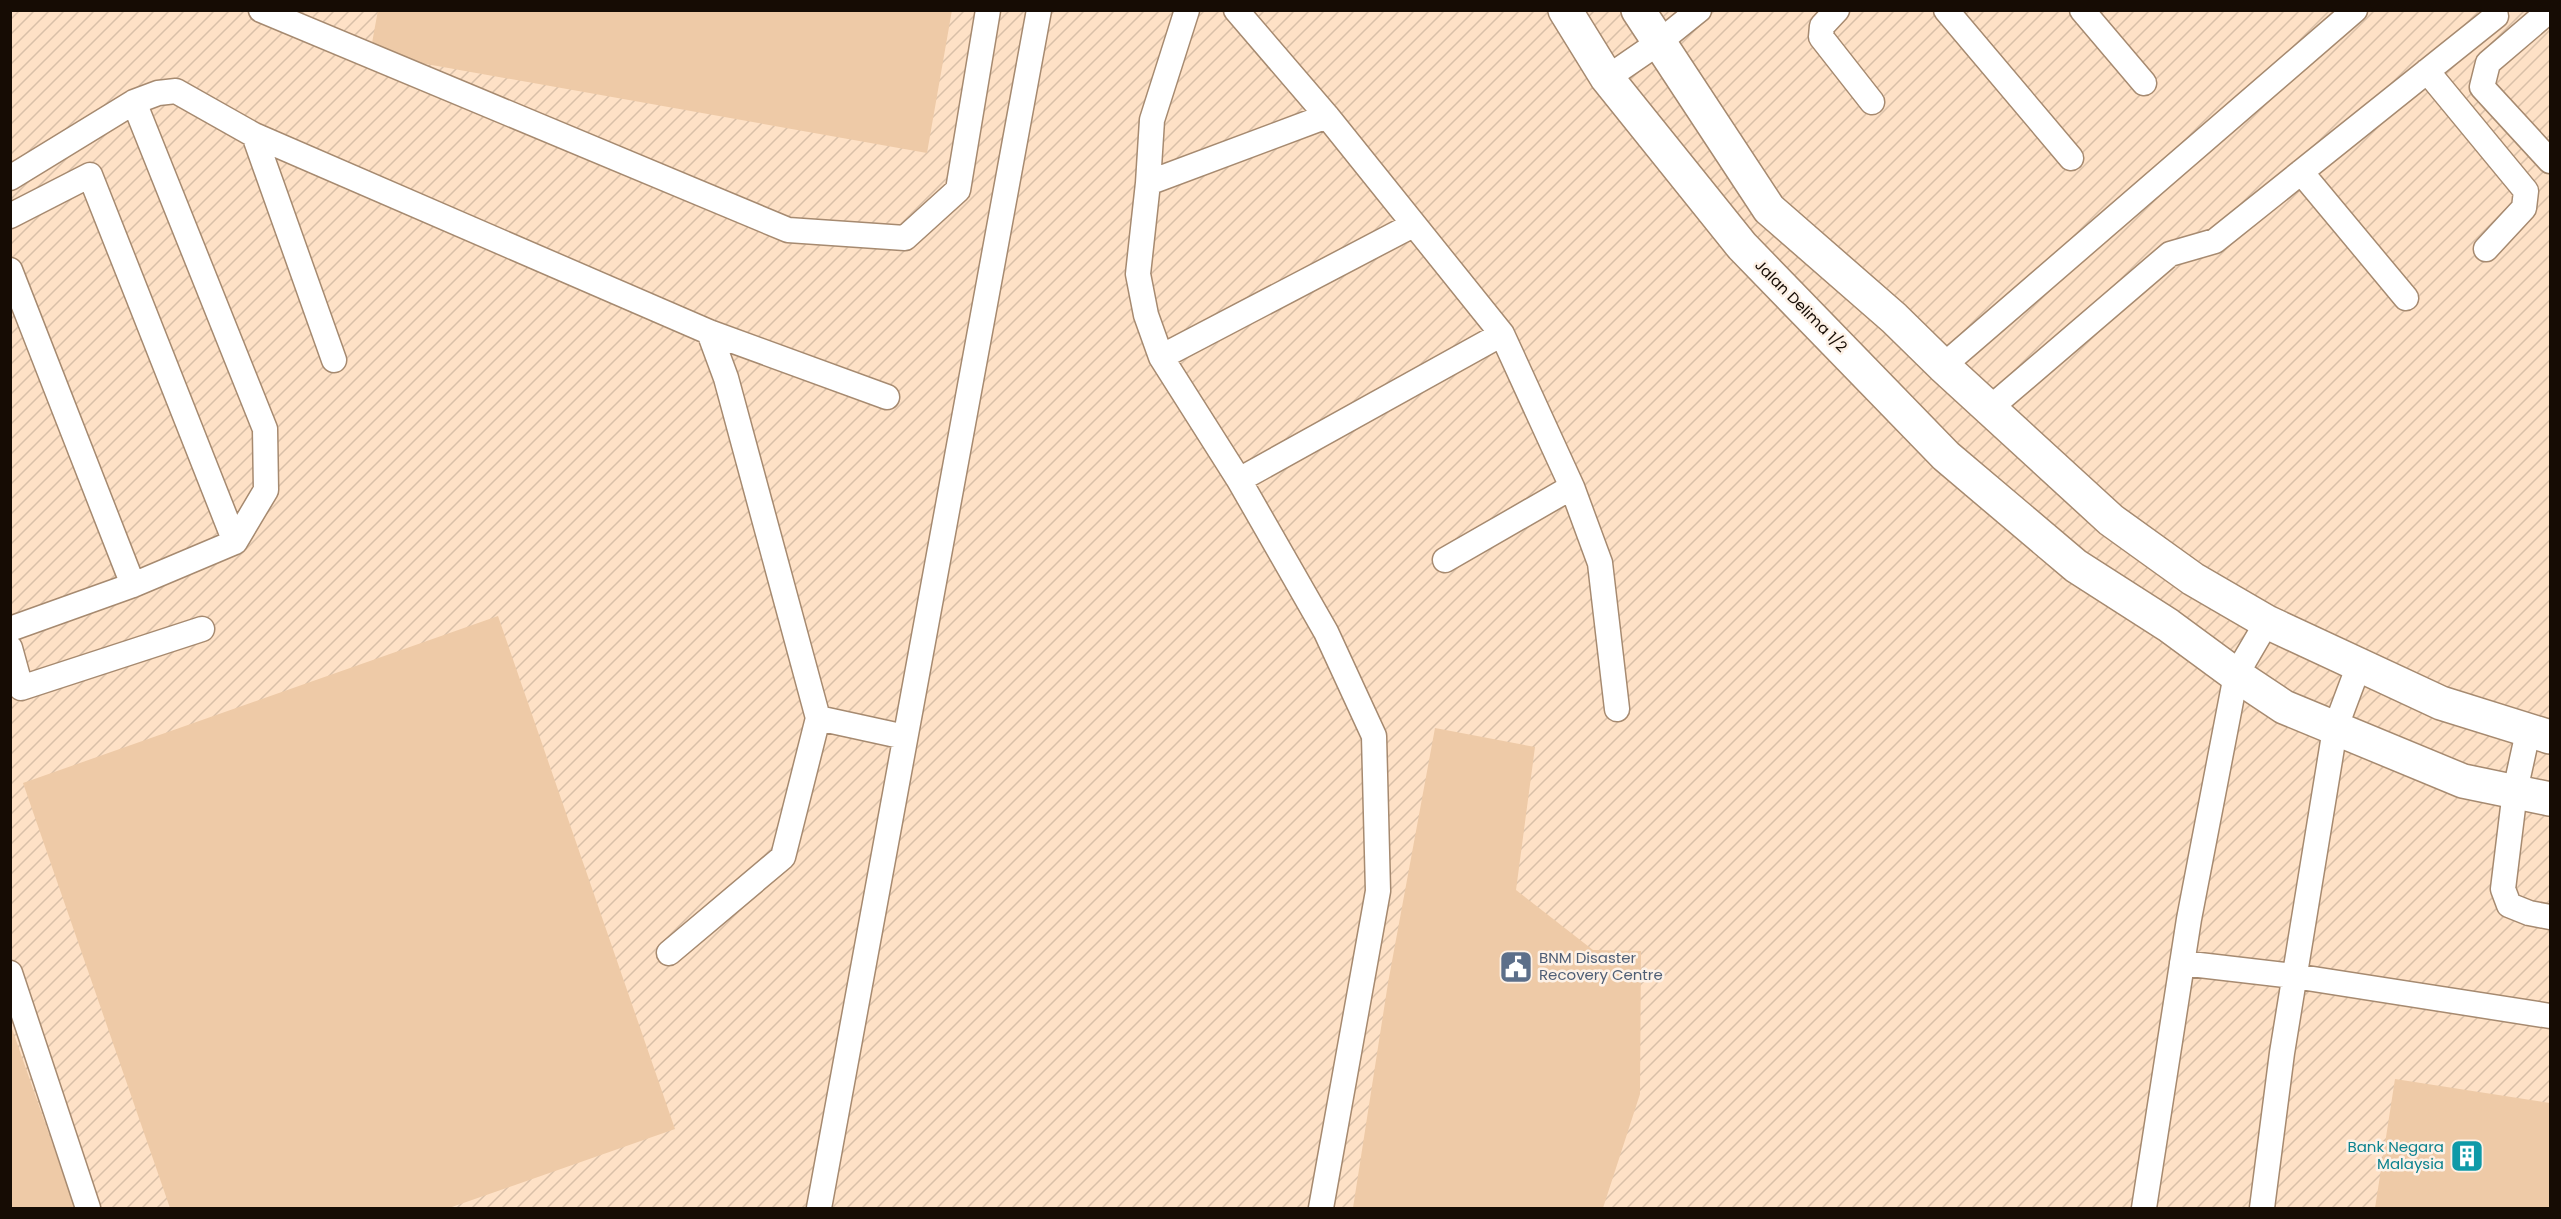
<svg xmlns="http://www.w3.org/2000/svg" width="2561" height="1219" viewBox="0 0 2561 1219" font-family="Poppins,sans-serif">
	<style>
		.industrial { fill: url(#industrial-furrows) }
		.building { fill: #eecaa7 }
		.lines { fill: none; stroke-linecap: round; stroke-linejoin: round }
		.lane-casing { stroke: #a68a70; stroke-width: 27 }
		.street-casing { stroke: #a68a70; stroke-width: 36 }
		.lane { stroke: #fff; stroke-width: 24 }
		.street { stroke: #fff; stroke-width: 33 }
		.labels { text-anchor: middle; stroke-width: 5; stroke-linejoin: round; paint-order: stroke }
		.street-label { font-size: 15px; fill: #160c04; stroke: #fdf1e6 }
		.service-label { font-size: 15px; fill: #4e5e75; stroke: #fdf1e6; text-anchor: start }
		.culture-label { font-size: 15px; fill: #0d838f; stroke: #fdf1e6; text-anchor: end }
	</style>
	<defs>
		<pattern id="industrial-furrows" width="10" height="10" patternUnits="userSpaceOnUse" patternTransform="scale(1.5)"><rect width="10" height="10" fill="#fee1c6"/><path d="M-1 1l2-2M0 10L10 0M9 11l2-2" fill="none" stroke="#d9c0a8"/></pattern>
	</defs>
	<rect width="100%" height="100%" fill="#fdf1e6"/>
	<path class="industrial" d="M10 11H2550V1208H11Z"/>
	<path class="building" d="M378 10H952L927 153 370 54Z
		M498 616 675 1129 449 1208H170L23 783Z
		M1435 728 1535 747 1516 890 1593 950 1641 951 1640 1094 1603 1208H1353L1388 983Z
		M11 1026 75 1208H10Z
		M2395 1079 2550 1103V1208H2375Z"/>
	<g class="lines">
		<defs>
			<path id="lane" d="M261 10 788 230 905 238 958 190 988 10
				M1187 10 1152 120 1148 183 1138 274 1146 315 1161 357 1239 480 1326 632 1374 736 1378 891 1321 1208
				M1236 10 1327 116 1502 334 1572 487 1600 563 1617 709
				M1837 10 1822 26 1821 37 1872 102
				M1946 10 2071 158
				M2082 10 2144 83
				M2550 10 2488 63 2482 87 2550 161
				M2427 71 2526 191 2524 208 2486 249
				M1607 78 1658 43 1699 10
				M254 135 334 360
				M2301 172 2406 298
				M10 178 134 102 158 93 176 91 254 135 709 332 887 397
				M1148 183 1327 116
				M10 216 90 175 235 542
				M10 270 133 585
				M1161 357 1413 225
				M1943 366 2355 10
				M1989 409 2170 254 2215 241 2496 16
				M1239 480 1502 334
				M1445 560 1572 487
				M10 629 133 585 235 542 266 490 265 429 134 102
				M10 648 21 688 202 629
				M818 718 905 737
				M2528 732 2515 791 2503 889 2509 905 2529 913 2550 917
				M669 953 783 857 818 718 726 378 709 332
				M2182 963 2294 976 2550 1016
				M10 973 88 1208
				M819 1208 1039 10
				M2144 1208 2189 919 2236 675 2267 622
				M2262 1208 2282 1053 2335 729 2359 665"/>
			<path id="street" d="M1565 10 1607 78 1742 246 1946 456 2076 566 2168 625 2236 675 2284 707 2463 781 2550 799
				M1638 10 1769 209 1894 318 1943 366 2111 520 2193 579 2267 622 2441 703 2550 737"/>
		</defs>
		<use href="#lane" class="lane-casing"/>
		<use href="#street" class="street-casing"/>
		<use href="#lane" class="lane"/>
		<use href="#street" class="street"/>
	</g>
	<defs>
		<symbol id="civic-square" viewBox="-11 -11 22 22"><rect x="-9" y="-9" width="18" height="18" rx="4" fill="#5c6f8a" stroke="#fdf1e6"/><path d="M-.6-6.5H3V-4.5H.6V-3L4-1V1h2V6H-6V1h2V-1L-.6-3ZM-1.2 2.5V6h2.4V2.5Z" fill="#fff"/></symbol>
		<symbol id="building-square" viewBox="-11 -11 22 22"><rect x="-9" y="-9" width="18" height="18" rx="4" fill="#0f9aa8" stroke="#fdf1e6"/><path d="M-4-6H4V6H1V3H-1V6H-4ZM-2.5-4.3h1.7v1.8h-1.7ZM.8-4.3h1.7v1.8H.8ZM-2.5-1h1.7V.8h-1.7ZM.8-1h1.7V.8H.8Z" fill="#fff"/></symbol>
	</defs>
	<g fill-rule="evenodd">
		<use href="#civic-square" x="1497" y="948" width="38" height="38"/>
		<use href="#building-square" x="2448" y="1137" width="38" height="38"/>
	</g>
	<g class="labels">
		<g class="street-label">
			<text transform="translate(1801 306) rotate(45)" y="5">Jalan Delima 1/2</text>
		</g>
		<g class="service-label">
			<text x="1539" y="963">BNM Disaster<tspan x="1539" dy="17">Recovery Centre</tspan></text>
		</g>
		<g class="culture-label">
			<text x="2444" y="1152">Bank Negara<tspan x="2444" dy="17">Malaysia</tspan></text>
		</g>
	</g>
	<rect width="2561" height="1219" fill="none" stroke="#160c04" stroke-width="24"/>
</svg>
